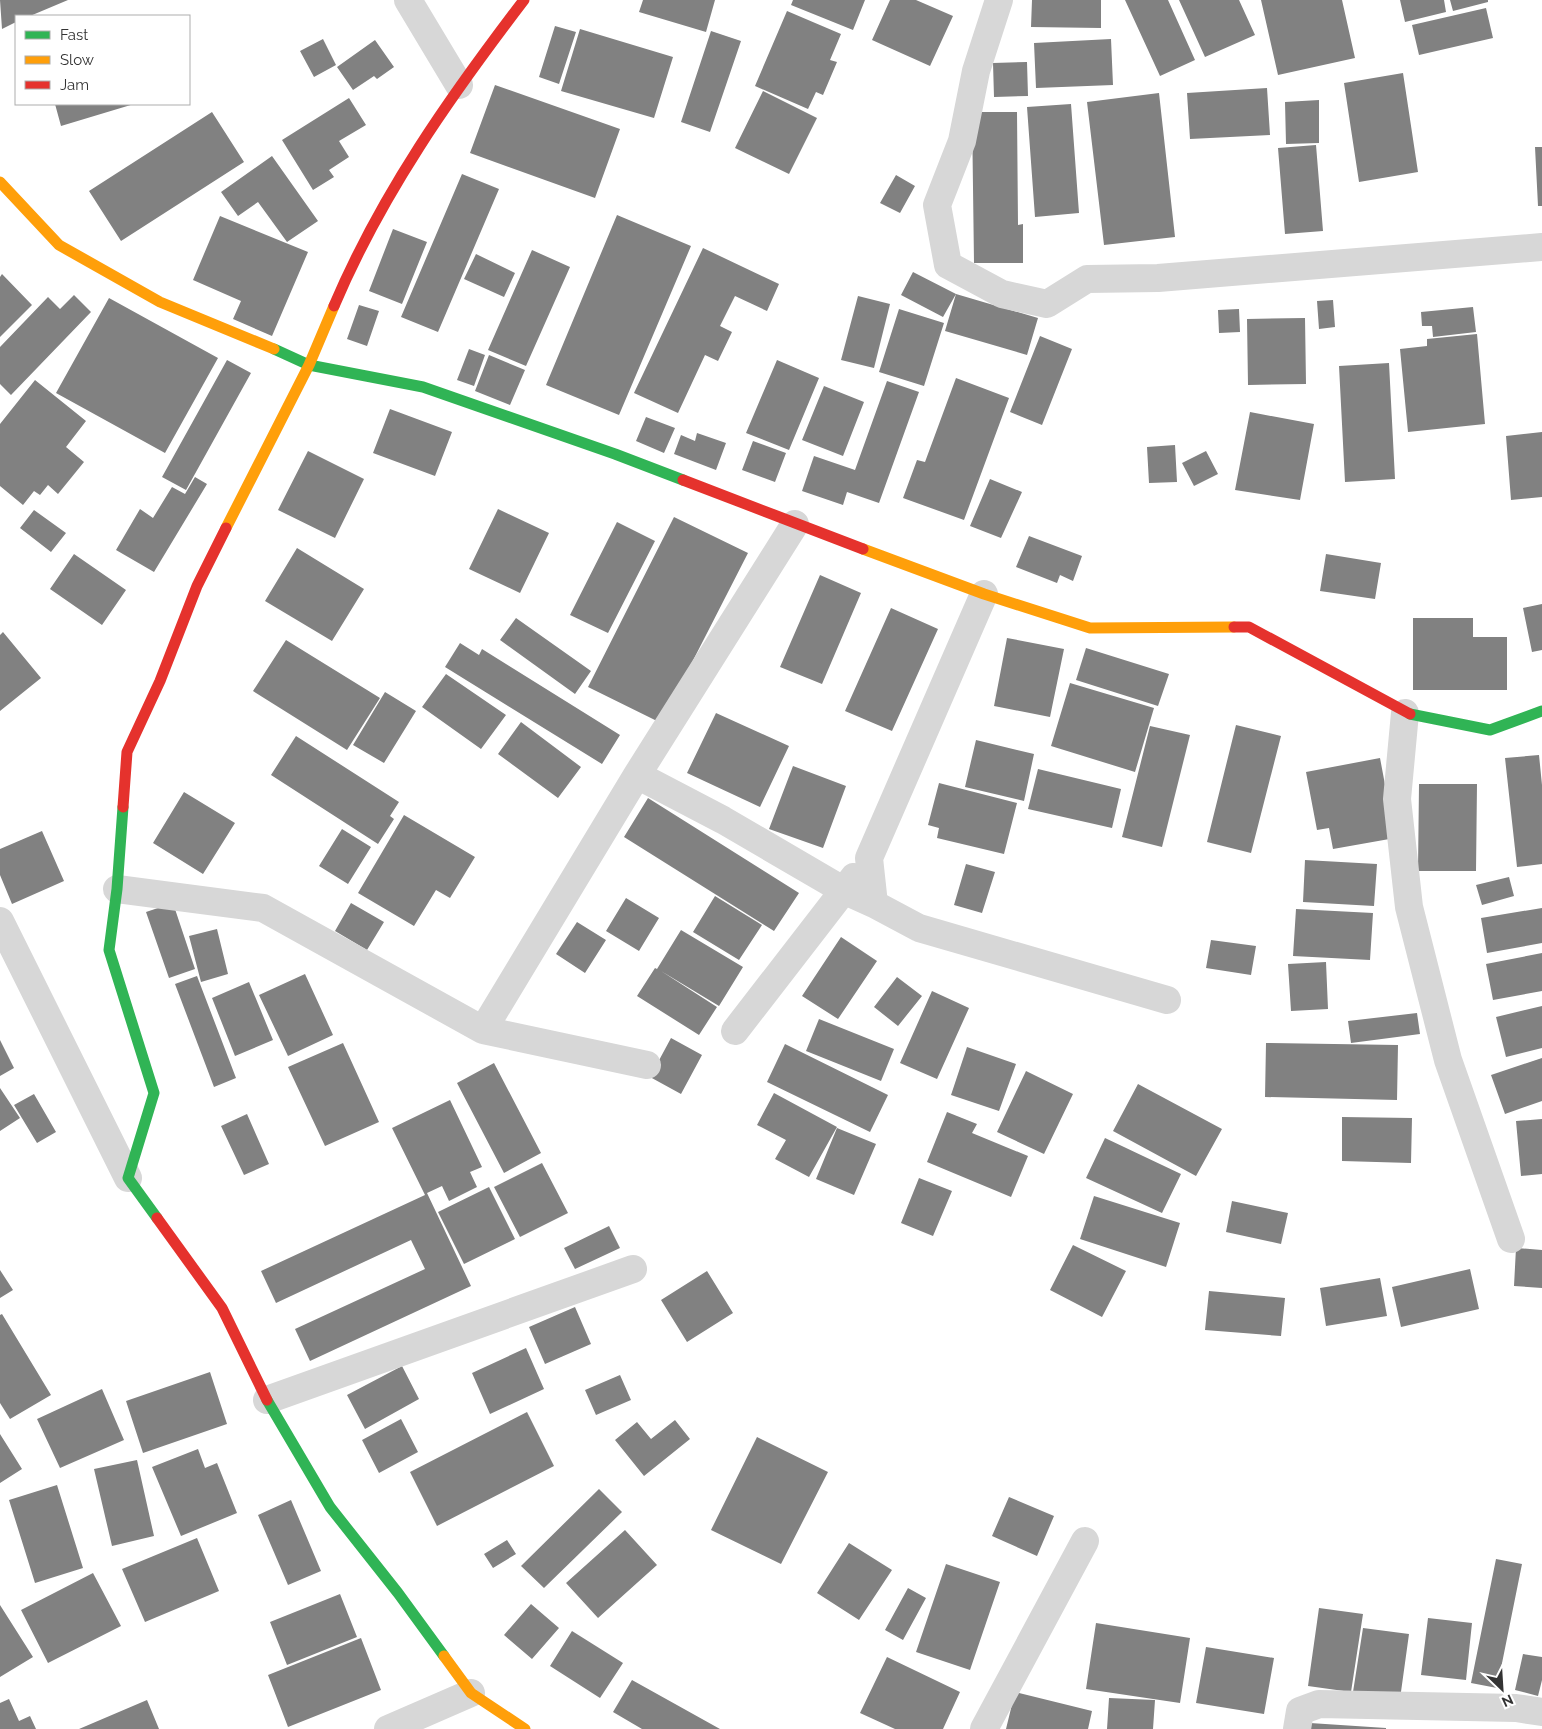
<svg xmlns="http://www.w3.org/2000/svg" width="1542" height="1729" viewBox="0 0 1542 1729" font-family="Raleway,sans-serif">
	<style>
		.building { fill: #818181 }
		.lines { fill: none; stroke-linecap: round; stroke-linejoin: round }
		.street { stroke: #d7d7d7; stroke-width: 28 }
		.fast { stroke: #30b455; stroke-width: 11 }
		.slow { stroke: #ff9f0a; stroke-width: 11 }
		.jam { stroke: #e5322d; stroke-width: 11 }
	</style>
	<rect width="100%" height="100%" fill="#fff"/>
	<path class="building" d="M0 0H68L30 16H16V22L2 29Z
		M643 0H715L706 32 639 12Z
		M793 0H865L853 30 791 5Z
		M890 0H916L953 16 930 66 872 40Z
		M1032 0H1101V28L1031 27Z
		M1125 0H1168L1195 60 1160 76Z
		M1179 0H1239L1255 35 1205 57Z
		M1261 0H1342L1355 58 1278 75Z
		M1400 0H1444L1446 12 1405 22Z
		M1450 0H1488V2L1453 11Z
		M1486 8 1493 38 1419 55 1412 25Z
		M787 11 841 34 830 60 837 62 823 95 816 92 808 109 755 86Z
		M555 26 576 32 559 84 539 77Z
		M580 29 673 57 654 118 561 91Z
		M711 31 741 41 710 132 681 122Z
		M323 39 336 65 314 77 300 51Z
		M1111 39 1113 85 1036 88 1034 43Z
		M375 40 394 67 377 79 374 76 353 90 337 67Z
		M1027 62 1028 96 994 97 993 63Z
		M1403 73 1418 172 1359 182 1344 83Z
		M495 85 620 129 595 198 470 153Z
		M1267 88 1270 135 1190 139 1187 93Z
		M763 91 817 118 789 174 735 148Z
		M1159 93 1175 237 1104 245 1087 102Z
		M349 98 366 125 339 141 349 157 329 170 334 177 313 190 282 140Z
		M1319 100V143L1286 144 1285 102Z
		M55 104H134L61 126Z
		M1071 104 1079 213 1035 217 1027 107Z
		M212 112 244 162 121 241 89 191Z
		M972 112H1017L1018 225 1023 224V263H974Z
		M1316 145 1323 231 1285 234 1278 148Z
		M1535 147H1542V206H1538Z
		M272 156 318 221 287 242 258 202 238 216 221 192Z
		M462 174 499 189 438 332 401 317Z
		M896 175 915 186 900 213 880 203Z
		M617 215 691 246 619 415 546 385Z
		M220 216 308 252 272 336 233 319 241 301 193 280Z
		M393 229 427 242 402 304 369 291Z
		M703 248 779 284 767 311 735 296 720 326 732 332 718 361 705 355 678 413 634 393Z
		M532 250 570 267 526 366 488 350Z
		M476 254 515 273 504 297 464 279Z
		M913 272 956 294 943 317 901 295Z
		M2 274 32 305 0 337V277Z
		M956 294 1038 318 1027 355 945 331Z
		M74 295 91 312 11 395 0 384V347L48 297 60 309Z
		M858 296 890 304 874 368 841 360Z
		M109 298 218 358 165 453 56 393Z
		M1333 300 1335 327 1319 329 1317 301Z
		M359 305 379 311 367 346 347 339Z
		M1473 307 1476 332 1433 337 1432 326H1422L1421 312Z
		M899 309 944 323 924 386 879 372Z
		M1239 309 1240 332 1219 333 1218 310Z
		M1305 318 1306 384 1248 385 1247 319Z
		M1477 334 1485 424 1408 432 1400 349 1427 346V339Z
		M1040 336 1072 349 1042 425 1010 412Z
		M469 349 485 355 474 386 457 380Z
		M489 355 525 370 510 405 475 391Z
		M227 360 251 373 186 490 162 477Z
		M777 360 819 378 789 450 746 433Z
		M1389 363 1395 479 1345 482 1339 366Z
		M956 378 1009 398 964 520 903 498 917 460 925 462Z
		M35 380 86 421 66 447 84 462 58 494 48 485 40 495 34 491 23 505 0 486V424Z
		M887 381 919 392 879 503 847 492 843 505 802 491 814 456 855 470Z
		M824 386 864 402 843 456 802 440Z
		M390 409 452 432 435 476 373 453Z
		M1250 412 1314 424 1300 500 1235 490Z
		M646 417 675 428 664 453 636 441Z
		M1542 432V497L1511 500 1506 436Z
		M697 433 726 443 716 470 674 454 681 435 695 441Z
		M753 441 786 453 775 482 742 470Z
		M1175 445 1177 482 1149 483 1147 447Z
		M308 451 364 479 335 538 278 510Z
		M1206 451 1218 474 1194 486 1182 463Z
		M195 477 207 484 154 572 116 550 140 509 153 518 172 487 185 494Z
		M990 479 1022 492 1001 538 970 526Z
		M498 509 549 533 520 593 469 569Z
		M34 510 66 533 51 552 20 528Z
		M674 517 748 553 661 723 588 687Z
		M617 522 655 541 608 633 570 615Z
		M1029 536 1082 556 1073 581 1060 575 1057 583 1016 567Z
		M297 548 364 589 332 641 265 601Z
		M74 554 126 590 102 625 50 589Z
		M1326 554 1381 563 1375 599 1320 591Z
		M820 575 861 593 822 684 780 667Z
		M1542 604V650L1532 652 1523 608Z
		M891 608 938 629 892 731 845 711Z
		M516 618 591 671 575 694 500 640Z
		M1413 618H1473V637H1507V690H1413Z
		M3 632 41 678 0 711V635Z
		M1007 638 1064 649 1050 717 994 706Z
		M286 640 380 698 347 750 253 691Z
		M460 643 479 655 482 649 620 735 602 764 445 667Z
		M1086 648 1169 674 1158 706 1076 680Z
		M446 674 506 715 481 749 422 707Z
		M1070 683 1154 708 1135 772 1051 746Z
		M385 692 416 711 384 763 353 745Z
		M716 713 789 746 760 807 687 773Z
		M521 722 581 767 558 798 498 754Z
		M1236 725 1281 736 1251 853 1207 842Z
		M1150 726 1190 735 1162 847 1122 837Z
		M296 736 399 802 390 816 394 819 378 844 271 775Z
		M976 740 1034 754 1024 801 965 787Z
		M1539 755 1542 785V864L1517 867 1505 758Z
		M1380 758 1395 838 1333 849 1329 828 1317 830 1306 772Z
		M793 766 846 786 823 848 769 829Z
		M1038 769 1121 789 1112 828 1028 809Z
		M939 783 1017 803 1004 854 937 838 939 828 928 825Z
		M1419 784H1477L1476 871H1418Z
		M184 792 235 823 203 874 153 843Z
		M648 798 799 893 774 931 624 837Z
		M404 815 475 857 450 898 436 890 414 926 358 893Z
		M342 829 371 847 348 884 319 866Z
		M42 831 64 881 12 904 0 875V849Z
		M1305 860 1377 864 1374 906 1303 902Z
		M966 864 995 872 982 913 954 905Z
		M1509 877 1514 896 1482 905 1476 885Z
		M715 896 762 925 739 960 693 932Z
		M626 898 659 918 639 951 606 931Z
		M173 903 195 969 169 978 146 912Z
		M351 903 384 922 367 950 335 931Z
		M1542 908V943L1487 953 1481 918Z
		M1296 909 1373 913 1370 960 1293 956Z
		M577 922 606 940 585 973 556 954Z
		M217 929 228 974 201 982 189 936Z
		M681 930 743 967 719 1006 661 971 717 1007 699 1035 637 996 655 968 657 969Z
		M841 937 877 961 838 1019 802 996Z
		M1211 940 1256 946 1251 975 1206 968Z
		M1542 953V991L1493 1000 1486 964Z
		M1326 962 1328 1009 1291 1011 1288 964Z
		M305 974 333 1035 288 1056 259 995Z
		M197 976 236 1078 214 1087 175 984Z
		M897 977 922 996 898 1026 874 1007Z
		M249 982 273 1040 235 1056 212 998Z
		M932 991 969 1008 937 1079 900 1063Z
		M1542 1006V1048L1506 1057 1496 1017Z
		M1417 1013 1420 1034 1351 1043 1348 1021Z
		M819 1019 894 1049 881 1081 806 1051Z
		M671 1038 702 1055 681 1094 650 1077Z
		M0 1040 14 1068 0 1076Z
		M343 1043 379 1122 325 1146 288 1067Z
		M1266 1043 1398 1045 1397 1100 1265 1097Z
		M785 1044 888 1095 870 1132 767 1082Z
		M967 1047 1016 1064 999 1111 951 1095Z
		M1542 1058V1101L1505 1114 1491 1075Z
		M494 1063 541 1153 504 1173 457 1083Z
		M1026 1071 1073 1094 1044 1154 997 1132Z
		M1138 1084 1222 1129 1196 1176 1113 1131Z
		M0 1088 20 1118 0 1131Z
		M774 1093 837 1127 809 1177 775 1159 786 1140 757 1125Z
		M34 1094 56 1132 37 1143 14 1105Z
		M450 1100 482 1167 470 1172 477 1187 449 1201 442 1186 427 1193 471 1286 310 1361 295 1329 425 1269 411 1240 276 1303 261 1271 425 1195 392 1128Z
		M947 1112 977 1124 972 1133 1028 1156 1011 1197 927 1162Z
		M247 1114 269 1164 244 1175 221 1126Z
		M1342 1117 1412 1118 1411 1163 1342 1161Z
		M1542 1119V1174L1521 1176 1516 1121Z
		M837 1128 876 1144 854 1195 816 1179Z
		M1105 1138 1181 1174 1162 1213 1086 1178Z
		M542 1163 568 1213 520 1237 494 1187Z
		M919 1178 952 1191 933 1236 901 1223Z
		M489 1187 515 1239 464 1264 438 1212Z
		M1094 1196 1180 1223 1166 1267 1080 1239Z
		M1232 1201 1288 1213 1281 1244 1226 1232Z
		M609 1226 620 1248 575 1269 564 1248Z
		M1073 1245 1126 1271 1102 1317 1050 1290Z
		M1516 1248 1542 1250V1288L1514 1286Z
		M1470 1269 1479 1309 1401 1327 1392 1287Z
		M0 1270 13 1290 0 1298Z
		M707 1271 733 1313 687 1342 661 1300Z
		M1380 1278 1387 1316 1326 1326 1320 1288Z
		M1209 1291 1285 1298 1281 1336 1205 1330Z
		M575 1307 591 1344 545 1364 529 1327Z
		M2 1314 51 1395 10 1419 0 1403V1315Z
		M526 1348 544 1389 490 1414 472 1373Z
		M402 1366 419 1399 365 1429 347 1395Z
		M210 1372 227 1424 143 1453 126 1401Z
		M620 1375 631 1400 596 1415 585 1390Z
		M102 1389 124 1440 60 1468 37 1419Z
		M527 1412 554 1466 437 1526 410 1472Z
		M401 1419 418 1452 379 1473 362 1440Z
		M675 1420 690 1439 644 1476 615 1440 637 1422 651 1439Z
		M0 1434 22 1469 0 1483Z
		M757 1437 828 1472 781 1564 711 1530Z
		M198 1449 205 1468 217 1463 237 1513 181 1536 152 1467Z
		M137 1460 154 1536 112 1546 94 1469Z
		M57 1485 83 1568 35 1583 9 1500Z
		M599 1489 622 1512 544 1588 521 1566Z
		M1009 1497 1054 1516 1037 1556 992 1536Z
		M291 1500 321 1571 288 1585 258 1515Z
		M625 1530 657 1565 598 1618 566 1583Z
		M197 1538 219 1591 145 1622 122 1569Z
		M507 1540 516 1554 493 1568 484 1554Z
		M849 1543 892 1570 859 1620 817 1593Z
		M1496 1559 1522 1564 1497 1688 1471 1683Z
		M946 1564 1000 1582 970 1670 916 1652Z
		M93 1573 121 1626 48 1663 21 1610Z
		M908 1588 926 1598 903 1640 885 1630Z
		M340 1594 357 1637 287 1665 270 1622Z
		M531 1604 559 1628 532 1659 504 1635Z
		M0 1605 33 1657 0 1677Z
		M1319 1608 1363 1614 1351 1692 1308 1686Z
		M1428 1618 1472 1623 1466 1680 1421 1675Z
		M1096 1623 1190 1638 1180 1703 1086 1689Z
		M1363 1628 1409 1634 1400 1699 1353 1692Z
		M572 1631 623 1663 600 1698 550 1666Z
		M361 1638 381 1690 288 1727 268 1675Z
		M1206 1647 1274 1658 1264 1714 1196 1703Z
		M1523 1654 1542 1657V1680L1538 1696 1515 1690Z
		M887 1657 960 1692 943 1729H895L860 1713Z
		M632 1680 720 1729H642L613 1712Z
		M1015 1692 1092 1711 1088 1729H1006Z
		M1109 1698 1155 1700 1153 1729H1107Z
		M9 1699 19 1721 30 1716 36 1729H0V1703Z
		M147 1700 159 1729H79Z
		M1310 1723 1386 1728V1729H1310Z"/>
	<g class="lines">
		<path class="street" d="M408 0 459 85
			M999 0 976 71 962 141 937 205 948 265 1002 294 1047 304 1087 279 1158 278 1542 247
			M984 594 869 858 874 904 919 928 1167 1000
			M1405 713 1397 799 1409 907 1448 1060 1511 1239
			M637 775 723 820 843 890 874 904
			M117 889 263 908 483 1030 647 1065
			M0 921 128 1178
			M483 1030 637 775 795 524
			M735 1031 854 877
			M267 1400 633 1269
			M388 1729 471 1693
			M984 1729 1085 1541
			M1297 1729 1300 1711 1319 1704 1516 1708 1542 1712"/>
		<path class="fast" d="M274 349 309 365 423 387 615 454 683 480
			M1410 714 1490 730 1542 711
			M123 807 117 889 109 950 154 1093 128 1178 157 1218
			M267 1400 330 1507 398 1593 444 1656"/>
		<path class="slow" d="M0 182 59 245 160 302 274 349
			M226 528 309 365 334 306
			M863 549 984 594 1090 628 1234 627
			M444 1656 471 1693 525 1729"/>
		<path class="jam" d="M334 306C382 193 450 97 524 0
			M683 480 863 549
			M1234 627H1249L1410 714
			M123 807 127 752 160 681 197 586 226 528
			M157 1218 222 1308 267 1400"/>
	</g>
	<rect x="15" y="15" width="175" height="90" fill="#ffffff" stroke="#adadad"/>
	<rect x="25" y="31" width="25" height="8" fill="#30b455" stroke="#adadad"/>
	<text x="60" y="40" font-size="15" fill="#333333">Fast</text>
	<rect x="25" y="56" width="25" height="8" fill="#ff9f0a" stroke="#adadad"/>
	<text x="60" y="65" font-size="15" fill="#333333">Slow</text>
	<rect x="25" y="81" width="25" height="8" fill="#e5322d" stroke="#adadad"/>
	<text x="60" y="90" font-size="15" fill="#333333">Jam</text>
	<g transform="translate(1502 1689) rotate(155)" stroke="#ffffff" stroke-width="4" paint-order="stroke">
	<path d="M0-4L9 19L0 12L-9 19Z" fill="#333333"/>
	<text y="-8" font-size="14" font-weight="bold" text-anchor="middle" fill="#333333">N</text>
	</g>
</svg>
